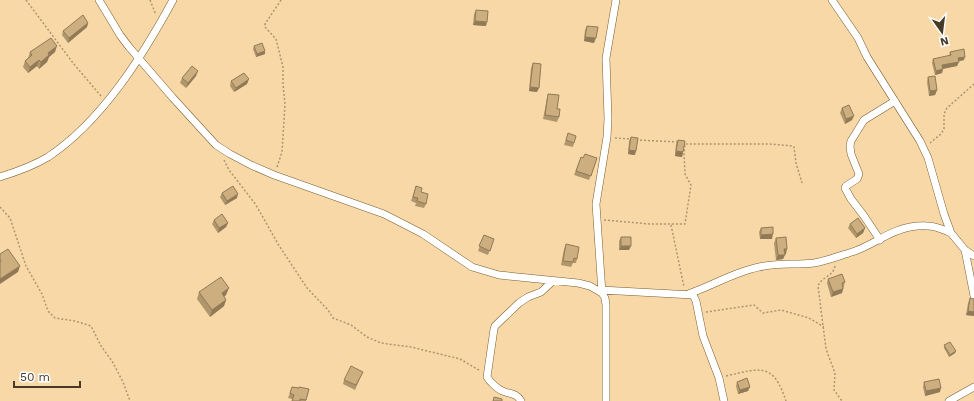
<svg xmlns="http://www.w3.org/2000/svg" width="974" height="401" viewBox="0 0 974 401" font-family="'Work Sans',sans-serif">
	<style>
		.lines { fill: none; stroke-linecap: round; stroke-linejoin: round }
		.street-casing { stroke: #795e30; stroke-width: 8 }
		.path { stroke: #ad9570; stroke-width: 1.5; stroke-dasharray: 2 2; stroke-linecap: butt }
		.street { stroke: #fff; stroke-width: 7 }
		.wall { fill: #b0966c }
		.shaded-wall { fill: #907a58 }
		.building { fill: #cdae7e; stroke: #907a58 }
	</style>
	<rect width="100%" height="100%" fill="#f8d8a7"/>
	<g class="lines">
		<defs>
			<path id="street" d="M99 0 120 35 129 47 173 98 216 145 230 154 251 165 274 175 384 214 423 234 472 267 499 275 578 283 590 286 602 293 605 298 606 305V401
				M832 0 858 38 867 57 920 141 928 158 944 214 951 233 965 250 974 256
				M0 177C16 172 33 166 48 157 102 121 142 57 173 0
				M880 240 864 216 851 199 845 188 846 186 857 179 859 174 851 154 850 146 851 141 864 120 895 101
				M965 250 974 296
				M601 290 693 295 696 301 703 336 719 378 724 401
				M602 293 596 204 607 137 608 119 606 58 616 0
				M688 294C712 286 734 272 759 267 777 263 795 265 814 263 826 261 839 256 852 252 872 246 890 230 910 227 927 224 936 226 951 233
				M521 401C517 394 512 394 505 392 498 390 490 382 487 377L494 329 495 326 519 303 528 297 541 292 553 281
				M949 401 974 387"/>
		</defs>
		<use href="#street" class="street-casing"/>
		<path class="path" d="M26 0 73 63 101 96
			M150 0 156 15
			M615 138 631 139
			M636 140 679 142
			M930 143 941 134 944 129V114L947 108 974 84
			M224 160 229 170 256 205 278 244 307 288 328 310 333 318 351 325 367 337 381 343 411 347 460 359 479 370
			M277 167 282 152 285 104 283 84V67L276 39 265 27V24L281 0
			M0 207 10 218 26 266 42 294 48 311 55 318 75 321 91 326 101 346 112 361 123 382 130 401
			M604 220 650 224H685L691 185 685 174 684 154 685 144H770L793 146 794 147 796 163 802 183
			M671 225 684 287
			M835 266C833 277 821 277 818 286L826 349 835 373 834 390 842 401
			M706 312 754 305 763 313 781 310 809 318 824 327
			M726 376C761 368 773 362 786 401"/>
		<use href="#street" class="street"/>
	</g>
	<path class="wall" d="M476 10 486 26 473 25 474 14Z
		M88 23 87 27 68 43 62 35 63 31Z
		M587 26 594 43 584 41 585 30Z
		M254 46 265 51V54L256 57 253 49Z
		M30 52H55L49 57 47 62 39 69 37 66 28 73 23 67 25 61 28 58Z
		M950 52 964 60 958 61 957 66 943 69 942 73 935 75 932 63 933 59 949 56Z
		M533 63 537 92 529 91 531 68Z
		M196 76 186 88 180 83 182 78Z
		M928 77 937 90 935 95 929 96 927 82Z
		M231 81 247 84 234 92 230 86Z
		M548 94 557 109 559 117 557 122 543 119 547 98Z
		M842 108 852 120 845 124 840 113Z
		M568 133 574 143 573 147 564 145Z
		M631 137 635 155 628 154 629 141Z
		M678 140 683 152 682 157 675 156 676 144Z
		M581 157 583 158H597L589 180 574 175Z
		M416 186 421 192 426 204 424 208 415 206 416 203 411 201Z
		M222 193 237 198 225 205 220 197Z
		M214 220 228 223 226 227 218 233 212 224Z
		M850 224 865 228 863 233 856 238 848 228Z
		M761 228 772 239H760L759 232Z
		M484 235 494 239 488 255 478 251Z
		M621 237 629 250H619V241Z
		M776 238 786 254H785L783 259 776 260 774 243Z
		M566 244 577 259 576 263H573L571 267 561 265 564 249Z
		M828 279 845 282 842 293 831 297 827 283Z
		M199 292 226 295 224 297 226 300 224 306 210 317 197 299Z
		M970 298 974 316 966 315 968 303Z
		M944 345 956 351 955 353 949 357 944 348Z
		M363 372 355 390 343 384 344 380Z
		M737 382 748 391 738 394 736 386Z
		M924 382 940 392 925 396 923 387Z
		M292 387 299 388 309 389 306 401H292V399L288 398Z"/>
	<path class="shaded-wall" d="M475 21 487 22 486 26 473 25Z
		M88 23 87 27 68 43 69 38Z
		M585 37 596 38 594 43 584 41Z
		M57 46 55 52 49 57 47 62 39 69 41 62 48 53Z
		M265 51V54L256 57 257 54Z
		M965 57 964 60 956 62 958 58Z
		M39 60 37 66 28 73 30 67Z
		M959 62 957 66 941 69 942 65Z
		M943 69 942 73 935 75 936 71Z
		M198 71 196 76 186 88 188 83Z
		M249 79 247 84 234 92 236 88Z
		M530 87 539 88 537 92 529 91Z
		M937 90 935 95 929 96 930 91Z
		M854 116 852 120 845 124 846 119Z
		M629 150 636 151 635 155 628 154Z
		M676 151 683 152 682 157 675 156Z
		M238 194 237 198 225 205 227 201Z
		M228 223 226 227 218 233 219 228Z
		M865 228 863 233 856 238 857 234Z
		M773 234 772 239H760L761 235Z
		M621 246H631L629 250H619Z
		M784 249H787L786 254H783Z
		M778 255H785L783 259 776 260Z
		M20 266 18 272 0 284V279Z
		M229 288 226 295 219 300 222 293Z
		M843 289 842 293 831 297 833 292Z
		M226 300 224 306 210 317 212 310Z
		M968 311 974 312V316L966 315Z
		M956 351 955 353 949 357 950 355Z
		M750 387 748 391 738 394 740 390Z
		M941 388 940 392 925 396 926 391Z"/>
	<path class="building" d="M476 10 488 11 487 22 475 21Z
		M83 15 88 23 69 38 63 31Z
		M587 26 598 27 596 38 585 37Z
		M51 38 57 46 48 53 49 55 41 62 39 60 30 67 25 61 32 55 30 52Z
		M262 43 265 51 257 54 254 46Z
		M964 49 965 57 958 58 959 62 942 65 943 69 936 71 933 59 951 55 950 52Z
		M533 63 541 64 539 88 530 87Z
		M192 66 198 71 188 83 182 78Z
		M244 73 249 79 236 88 231 81Z
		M935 76 937 90 930 91 928 77Z
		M548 94 559 95 557 109H560L559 117 545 115Z
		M849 105 854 116 846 119 842 108Z
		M568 133 576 136 574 143 566 140Z
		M631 137 638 138 636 151 629 150Z
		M678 140 685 141 683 152 676 151Z
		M585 154 597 158 591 176 576 171 581 157 583 158Z
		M233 186 238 194 227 201 222 193Z
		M416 186 422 188 421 192 428 194 426 204 417 201 418 198 413 197Z
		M222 214 228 223 219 228 214 220Z
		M858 218 865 228 857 234 850 224Z
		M773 227V234L761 235V228Z
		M484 235 494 239 490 251 479 246Z
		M621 237H631V246H621Z
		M786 237 787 249H784L785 255H778L776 238Z
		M566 244 579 247 577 259 574 258 573 262 563 261Z
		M8 249 20 266 0 279V262L1 261 0 259V254Z
		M842 274 845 282 842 283 843 289 833 292 828 279Z
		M221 277 229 288 222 293 226 300 212 310 199 292Z
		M970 298 974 299V312L968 311Z
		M950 342 956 351 950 355 944 345Z
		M351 366 363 372 356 385 344 380Z
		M747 378 750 387 740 390 737 382Z
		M939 379 941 388 926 391 924 382Z
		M292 387 299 388V387L309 389 306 400 300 399V401H292L294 395 290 393Z
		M494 397 502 399V401H493Z"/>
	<g transform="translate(942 32) rotate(166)" stroke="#fefefe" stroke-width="3" paint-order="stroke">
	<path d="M0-3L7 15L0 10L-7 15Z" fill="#463a26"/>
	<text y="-6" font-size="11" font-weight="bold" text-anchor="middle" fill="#463a26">N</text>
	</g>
	<path d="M14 381v6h66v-6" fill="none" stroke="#463a26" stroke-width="2"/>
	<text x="20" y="381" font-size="12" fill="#463a26" stroke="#fefefe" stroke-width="3" paint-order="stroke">50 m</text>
</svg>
